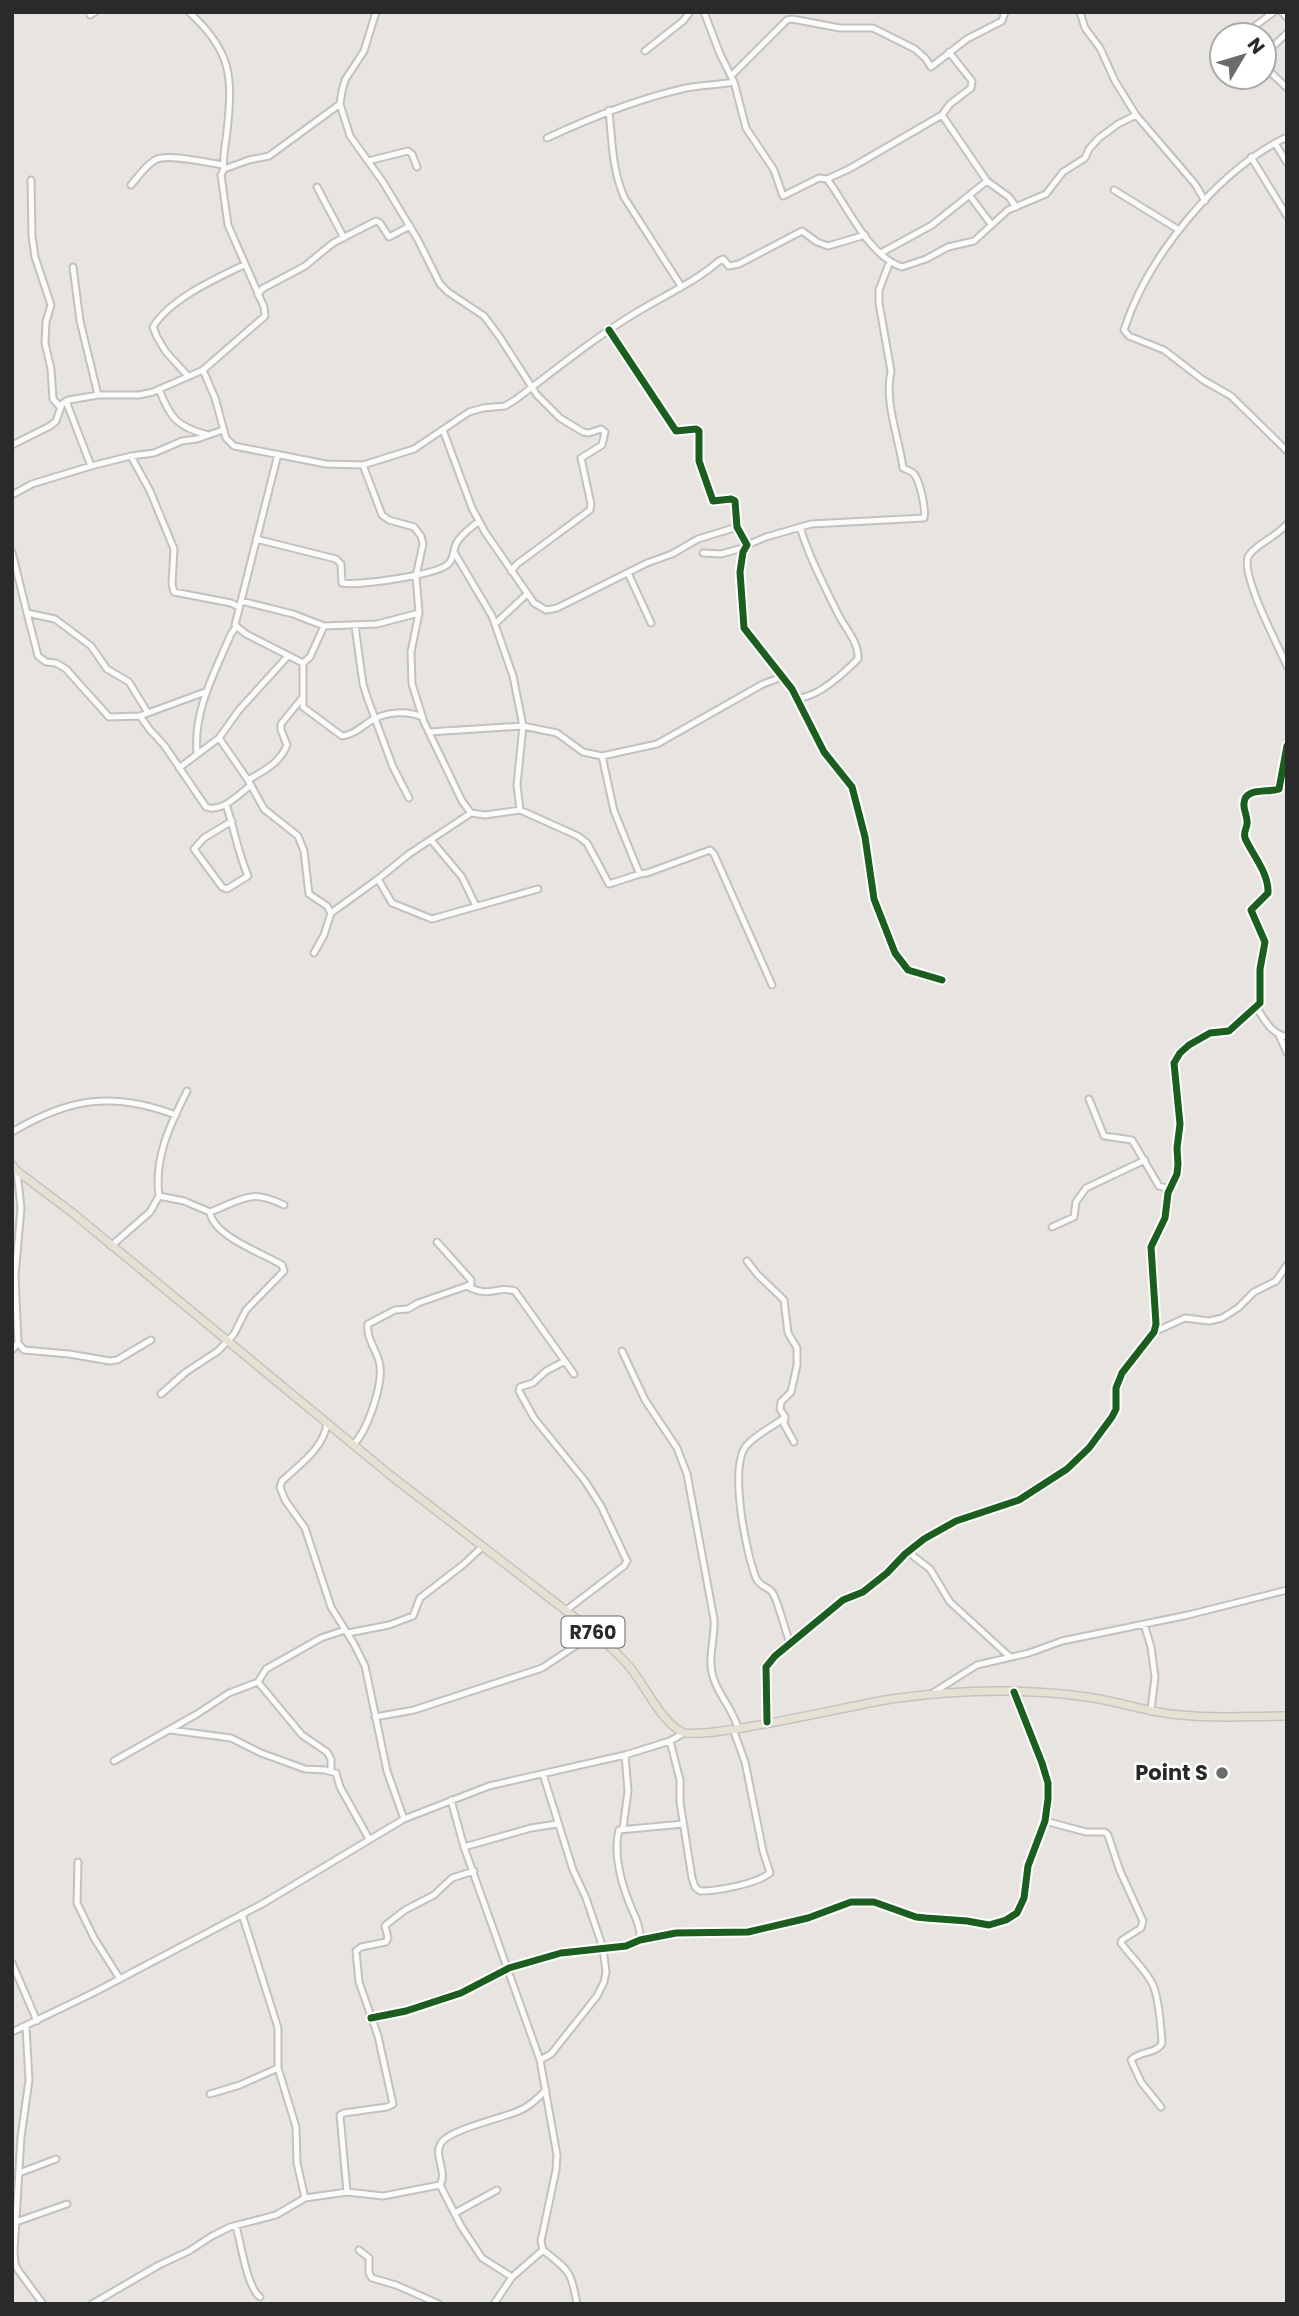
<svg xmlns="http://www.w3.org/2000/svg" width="1299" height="2316" viewBox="0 0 1299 2316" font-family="Poppins,sans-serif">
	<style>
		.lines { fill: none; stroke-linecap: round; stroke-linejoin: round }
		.minor-casing { stroke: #c2c1c1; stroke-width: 9 }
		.major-casing { stroke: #c4c3c1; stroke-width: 10 }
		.minor { stroke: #fcfbfa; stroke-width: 5 }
		.major { stroke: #e5e2d4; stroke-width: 7 }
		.cycleway-casing { stroke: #fff; stroke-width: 11 }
		.cycleway { stroke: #1b5e20; stroke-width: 7 }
		.poi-dot { fill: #6c6b6a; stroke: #fff; stroke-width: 2.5 }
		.labels { text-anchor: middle; stroke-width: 5; stroke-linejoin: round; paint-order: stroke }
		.shield { fill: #fff; stroke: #6a6a6a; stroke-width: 2 }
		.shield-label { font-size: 19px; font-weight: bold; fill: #2a2a2a }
		.poi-label { font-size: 21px; font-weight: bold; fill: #2a2a2a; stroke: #fff; text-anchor: end }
	</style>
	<rect width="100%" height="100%" fill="#e8e5e0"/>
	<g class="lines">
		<defs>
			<path id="minor" d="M376 12 364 51 345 80 342 91 340 104 350 136 383 182 418 240 440 284 448 292 484 316 499 336 537 395 560 418 583 432 589 433 601 429 605 432 602 445 581 458 591 504 590 510 517 564 511 571
				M704 12 720 54 734 82 746 128 774 170 783 196 819 178 827 179C847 205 868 256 902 267L926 259 948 247 974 241 1008 210 1046 194 1063 172 1085 158 1089 149 1099 138 1118 124 1136 115
				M1080 12 1085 28 1100 48 1115 81 1136 115 1195 184 1205 201
				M1282 12 1287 18
				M90 15 95 12
				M1243 35 1274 12
				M645 51 683 21 690 12
				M1264 55 1287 33
				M1264 66 1287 88
				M731 76 787 20 792 19 840 28H873L915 49 926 59 931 67 967 39 1002 21 1005 12
				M609 110C612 140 612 169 624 197L681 286
				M942 115 987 181 1009 197 1016 207
				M1287 137C1218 170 1147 257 1124 330L1129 336 1164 350 1203 380 1231 396 1287 451
				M547 138C592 117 637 99 686 88 702 85 718 85 734 82
				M1275 143 1287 163
				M1251 157 1287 216
				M368 161 408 151 412 154 417 167
				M224 169 249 160 269 156 340 104
				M827 179 849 169 942 115 950 104 971 88 972 81 949 52
				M31 180 32 236 35 257 51 305 46 322 45 343 51 369 53 399 60 407
				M131 185C138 177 145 166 155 160 167 153 208 163 223 165
				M317 187 344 238
				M1114 190 1179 230
				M970 196 991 224
				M881 253 932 225 987 181
				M73 267 80 321 98 395
				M258 295 262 289 305 266 333 243 376 221 380 223 389 237 410 226
				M609 330 676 431 696 429 699 431V461L713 501 731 499 735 501 737 527 747 545 743 552 740 572 744 628 792 689 824 752 852 787 865 837 874 899 895 953 908 970 942 980
				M203 370 215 398 226 438 234 446 326 464 363 465 382 515 389 520 414 527 421 536 423 544 416 576 419 613 411 652 412 684 424 722 462 801 471 813
				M187 375 166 352 157 337 153 327C170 299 215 279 244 265
				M159 389C170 418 177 427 208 435
				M66 401 91 466 131 456 150 491 174 549 172 584 174 592 231 603 239 607
				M443 430 472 508 485 532 534 603 546 610 557 608 647 563 672 554 698 539 737 527
				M12 445 50 426 56 421 62 404 69 400 98 395H139L153 392 203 370 265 316 264 307 228 225 221 175 224 169C222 158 226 143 227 131 233 77 232 51 189 12
				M278 454 235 625 246 634 303 663V707L342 736C354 735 362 726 372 720 387 712 407 710 422 717
				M131 456 154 453 182 441 197 439 223 430
				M363 465 414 449 469 412 483 408 505 406 515 400C555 370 594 338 637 312 665 295 695 282 719 261L723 259 729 266 739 264 802 231 817 242 828 246 865 235
				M12 495 32 484 91 466
				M1287 524C1276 537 1258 543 1249 555 1238 571 1279 647 1287 666
				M256 539 336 559 341 564 342 583C357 586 437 575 448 564 454 559 453 551 456 544 461 534 471 528 479 521
				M747 545 766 537 811 524 924 518C926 510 920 479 913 473 911 471 907 470 903 468 899 437 884 403 891 371L879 303V290L890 261
				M12 552 27 613 55 619 91 646 107 669 129 682 148 713
				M454 552 492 616 513 676 523 726 517 785 520 810
				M703 553 721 554 746 547
				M628 573 651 623
				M241 601 293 614 324 626 377 624 419 613
				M27 613 38 656 46 662 56 663 66 669 109 717 140 716 205 692
				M496 623 527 594
				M355 626 363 684 367 697 393 767 409 798
				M303 663 310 657 324 626
				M796 698C816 699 844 673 858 659 859 642 845 628 838 614 824 585 809 557 800 527
				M140 716 150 730 164 745 206 807C222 813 239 794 251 785
				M429 732 523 726 557 733 583 752 602 756 657 744 763 684 782 677
				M219 738 248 780 264 809 298 836 304 851 309 894 327 906 331 913 324 935 314 953
				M197 753C193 711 215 672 231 634L236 627
				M602 756 614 811 638 870 640 874 647 873 710 850 714 854 772 985
				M179 768 219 738 239 710 288 656
				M248 780C265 770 279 764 287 745L281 730V724L303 697
				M226 804C234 828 238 853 248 876L227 889 222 887 194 849 204 838 232 821
				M431 840 462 877 476 906
				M378 879 392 903 432 919 538 889
				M331 913 378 879 409 854 471 813 485 815 520 810 578 836 587 843 609 884 640 874
				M1257 1008C1265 1021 1271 1033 1287 1037
				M1279 1035 1287 1053
				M1089 1099 1104 1136 1132 1140 1159 1186 1170 1189
				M12 1132C69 1098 113 1091 176 1115
				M159 1196C154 1157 170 1125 187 1091
				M1052 1227 1074 1217 1076 1202 1086 1188 1145 1160
				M437 1242 471 1280V1284L467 1286
				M111 1246 150 1212 159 1196 184 1201 210 1212C242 1200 249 1188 284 1205
				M747 1261 757 1274 784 1300 788 1333 797 1348V1365L791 1392 781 1402 780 1409 785 1417 784 1424 794 1442
				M1154 1332 1185 1318 1209 1321 1222 1318 1238 1308 1254 1292 1276 1281 1287 1265
				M18 1343 24 1350 69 1354 110 1361 117 1360 151 1340
				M12 1350 18 1343 15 1276 21 1208 17 1171
				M622 1351 645 1400 677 1448 687 1474 714 1619C715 1635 710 1650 711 1665 712 1689 732 1706 738 1728
				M565 1361 546 1371 533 1383 520 1387 519 1391 534 1418 585 1481 601 1506 627 1561 624 1566 565 1611
				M161 1394 186 1372 218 1351 234 1334 246 1310 284 1271 282 1265C262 1253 213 1236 210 1212
				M785 1417C773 1427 756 1434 746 1446 729 1468 746 1553 756 1578 760 1587 767 1586 772 1592 778 1600 785 1631 790 1643
				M327 1423C324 1448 300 1464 282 1481L280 1487 285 1500 305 1528 331 1607 354 1644 365 1666 387 1771 404 1819
				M354 1444C368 1429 385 1381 379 1361 375 1348 366 1337 368 1324L395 1310 408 1309 418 1303 467 1286C490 1299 496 1285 515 1291L574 1374
				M908 1552 930 1569 950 1602 1010 1657
				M1144 1624 1151 1647 1155 1677 1151 1710
				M348 1633 389 1625 413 1616 420 1598 464 1564 482 1547
				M258 1682 302 1735 327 1752 331 1759V1771
				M931 1694 977 1665 1029 1653 1062 1641 1188 1615 1287 1590
				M375 1717 414 1710 542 1668 595 1633
				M767 1722 766 1667 775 1656 843 1600 863 1592 887 1573 905 1554 924 1539 956 1521 1019 1500 1067 1469 1089 1448 1112 1417 1116 1409V1388L1122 1373 1154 1332 1156 1324 1151 1247 1165 1218 1168 1193 1177 1174 1178 1164 1177 1148 1180 1124 1174 1063 1180 1053 1189 1045 1210 1033 1229 1031 1260 1003V969L1265 942 1251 910 1268 893C1269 873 1253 856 1245 838 1243 829 1248 829 1247 821 1247 815 1243 809 1244 803 1245 787 1269 793 1279 789L1287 746
				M170 1730 231 1738 261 1753 305 1769 325 1770 336 1773 340 1787 369 1839
				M670 1741 680 1780V1802L692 1878 695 1887 700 1891C718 1891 756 1884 770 1873L763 1851 745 1762 733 1729
				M114 1761 197 1714 229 1693 258 1682 266 1669 321 1638 345 1630
				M451 1800 464 1847 540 2060 557 2155 556 2170 541 2241 543 2250C569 2271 571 2270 577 2304
				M1045 1821 1086 1832H1105L1108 1835 1120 1871 1143 1921 1141 1928 1122 1940 1121 1943C1131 1957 1144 1968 1152 1983 1159 1996 1161 2027 1162 2043 1157 2054 1139 2051 1131 2060L1141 2082 1161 2107
				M623 1828 628 1791 625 1755
				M464 1847 531 1828 557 1824
				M78 1862 77 1903 94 1938 120 1979
				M242 1914 278 2028V2068L296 2127 297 2163 305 2198
				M640 1940C641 1926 634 1915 629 1902 621 1882 613 1852 619 1830L683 1824
				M12 1963 37 2021
				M371 2018 406 2011 461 1993 509 1968 561 1953 626 1946 640 1940 676 1933 748 1932 808 1918 851 1902H874L916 1917 926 1918 967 1921 989 1925 1006 1920 1017 1913 1024 1898 1028 1866 1045 1821 1048 1799V1783L1042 1763 1014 1692
				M26 2027 29 2080 21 2137 14 2251 15 2264 18 2270 43 2304
				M12 2032 95 1992 262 1904 404 1819 489 1786 625 1755 670 1741 684 1733
				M540 2060 551 2054 597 1996 604 1982 606 1972 603 1948 586 1898 573 1870 543 1774
				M210 2094 240 2085 278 2068
				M19 2173 56 2159
				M440 2185 461 2226 482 2258 512 2277
				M347 2192 340 2115 344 2113 387 2107 393 2104 378 2036 359 1982 356 1951 361 1947 386 1942 388 1938 385 1926 387 1924 405 1910 434 1895 452 1878 474 1871
				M455 2213 497 2190
				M16 2222 67 2204
				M236 2226C241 2243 247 2288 260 2297
				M359 2250 369 2258V2273L372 2278 396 2285 439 2304
				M92 2304 159 2265 189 2251 212 2236 230 2227 276 2215 305 2198 347 2192 383 2196 440 2185C448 2172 433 2156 441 2143 449 2130 501 2118 516 2112 528 2108 537 2099 546 2090
				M494 2304 512 2277 543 2250"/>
			<path id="major" d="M12 1165 17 1171 74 1214 390 1475 595 1633C608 1645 621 1656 632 1670 646 1688 662 1722 682 1732 703 1741 857 1704 891 1699 955 1690 1023 1688 1087 1697 1118 1701 1149 1713 1181 1715 1216 1719 1251 1716 1287 1716"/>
		</defs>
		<use href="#minor" class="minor-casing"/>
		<use href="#major" class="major-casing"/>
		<use href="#minor" class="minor"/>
		<use href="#major" class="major"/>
		<defs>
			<path id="cycleway" d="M609 330 676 431 696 429 699 431V461L713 501 731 499 735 501 737 527 747 545 743 552 740 572 744 628 792 689 824 752 852 787 865 837 874 899 895 953 908 970 942 980
				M767 1722 766 1667 775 1656 843 1600 863 1592 887 1573 905 1554 924 1539 956 1521 1019 1500 1067 1469 1089 1448 1112 1417 1116 1409V1388L1122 1373 1154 1332 1156 1324 1151 1247 1165 1218 1168 1193 1177 1174 1178 1164 1177 1148 1180 1124 1174 1063 1180 1053 1189 1045 1210 1033 1229 1031 1260 1003V969L1265 942 1251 910 1268 893C1269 873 1253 856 1245 838 1243 829 1248 829 1247 821 1247 815 1243 809 1244 803 1245 787 1269 793 1279 789L1287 746
				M371 2018 406 2011 461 1993 509 1968 561 1953 626 1946 640 1940 676 1933 748 1932 808 1918 851 1902H874L916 1917 926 1918 967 1921 989 1925 1006 1920 1017 1913 1024 1898 1028 1866 1045 1821 1048 1799V1783L1042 1763 1014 1692"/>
		</defs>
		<use href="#cycleway" class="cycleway-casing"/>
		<use href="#cycleway" class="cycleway"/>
	</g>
	<circle class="poi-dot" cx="1222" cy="1773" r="7"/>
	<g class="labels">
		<rect class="shield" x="561.5" y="1616.5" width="63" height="31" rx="5"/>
		<g class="shield-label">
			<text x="593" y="1639">R760</text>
		</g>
		<g class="poi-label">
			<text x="1208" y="1780">Point S</text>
		</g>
	</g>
	<rect width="1299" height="2316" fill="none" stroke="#2a2a2a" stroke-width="28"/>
	<g transform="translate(1243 56) rotate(52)"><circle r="33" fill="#ffffff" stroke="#aaaaaa" stroke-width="2"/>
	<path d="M0-5L12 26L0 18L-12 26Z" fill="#6c6b6a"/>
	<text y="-10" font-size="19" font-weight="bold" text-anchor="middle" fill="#2a2a2a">N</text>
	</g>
</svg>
